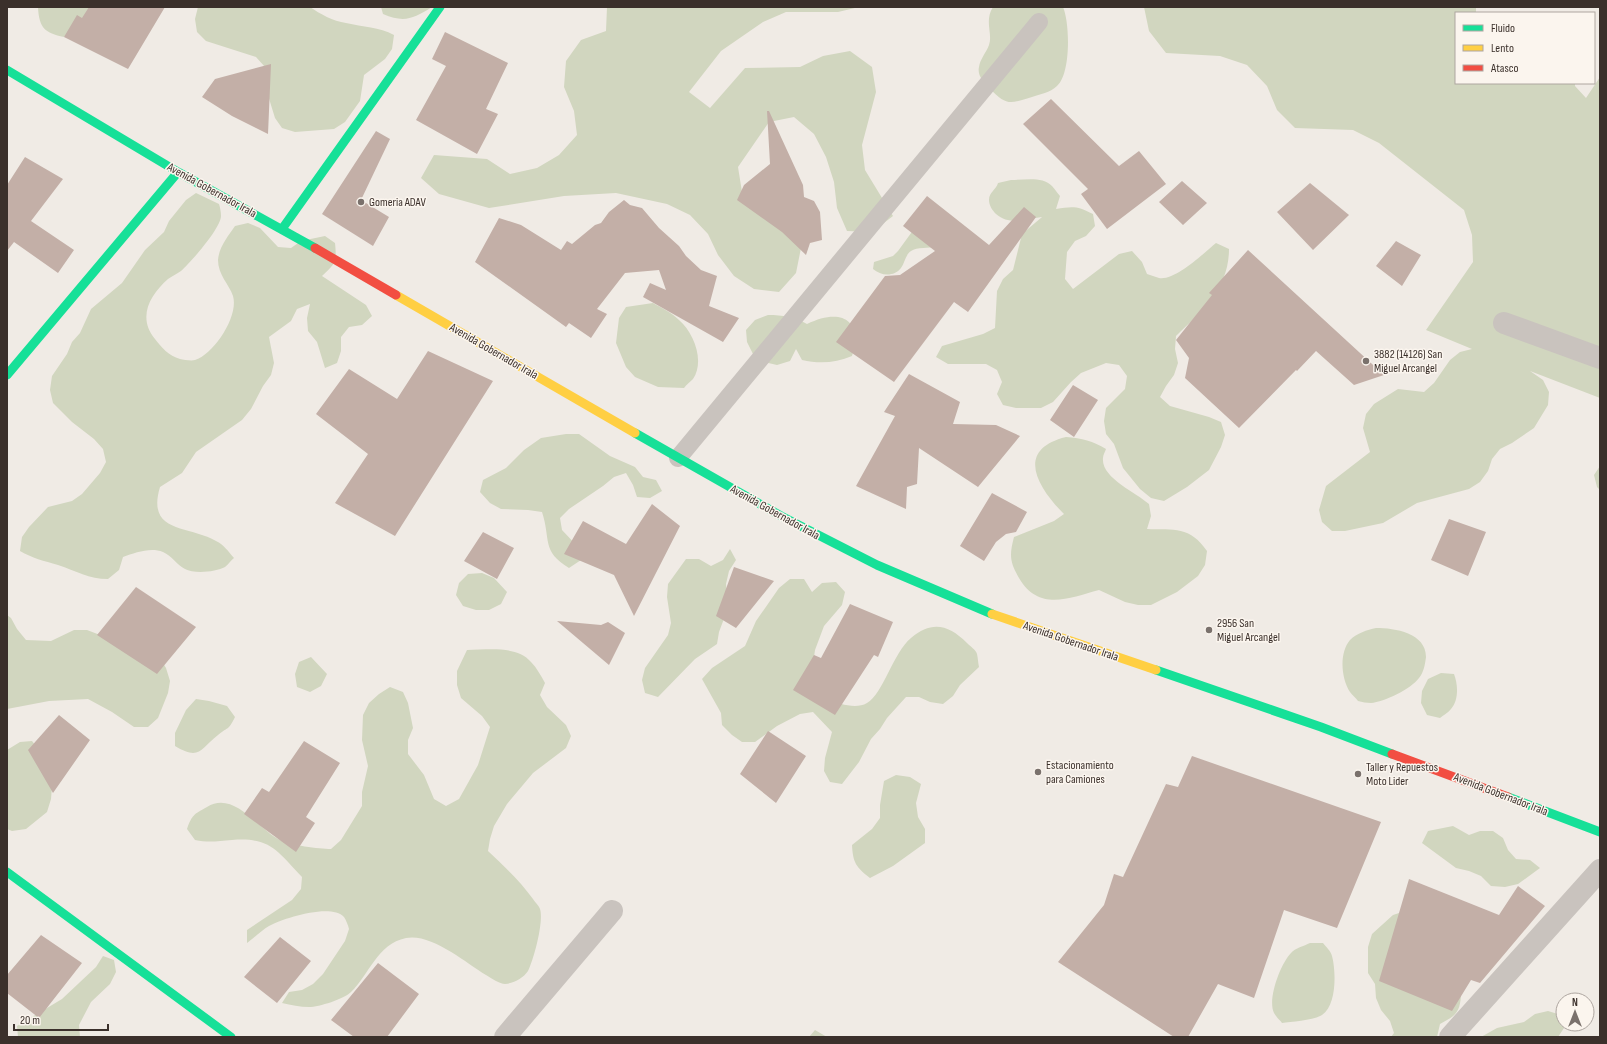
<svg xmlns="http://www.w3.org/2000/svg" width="1607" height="1044" viewBox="0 0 1607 1044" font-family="'Sofia Sans Condensed',sans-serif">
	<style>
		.green { fill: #d1d6bf }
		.building { fill: #c3afa7 }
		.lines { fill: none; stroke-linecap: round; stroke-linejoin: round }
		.lane { stroke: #c9c3be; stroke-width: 18 }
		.street { stroke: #c9c3be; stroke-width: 22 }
		.fast { stroke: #16e098; stroke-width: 9 }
		.slow { stroke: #ffcf43; stroke-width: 9 }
		.jam { stroke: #f24e42; stroke-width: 9 }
		.poi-dot { fill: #7a716c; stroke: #fbf5ee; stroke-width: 1.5 }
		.labels { text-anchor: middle; stroke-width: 3; stroke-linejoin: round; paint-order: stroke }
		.street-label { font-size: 12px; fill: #3b302b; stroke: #fbf5ee }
		.poi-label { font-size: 12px; fill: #3b302b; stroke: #fbf5ee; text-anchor: start }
	</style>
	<rect width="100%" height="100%" fill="#f0ebe5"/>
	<path class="green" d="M38 7H95L64 37C45 33 39 28 38 7Z
		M198 7H310C320 14 333 21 346 23 363 27 379 27 394 35L392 49 385 59 364 75 360 101 345 122 334 129 295 132 282 128 275 118 267 92 265 67 256 57 206 41 197 32 195 19Z
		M381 7H432C413 19 404 23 383 14Z
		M607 7H859L838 12H786L763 22 721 51 689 92 710 108 745 68 800 67 823 56 850 51 872 67 876 92 862 145 865 170 893 216 872 232 847 231 837 208 834 182 826 157 814 134 794 117 769 122 738 167 742 192 801 248 796 273 779 292 754 289 734 276 718 255 708 234 690 215 667 204 616 193 564 196 489 208 439 194 421 178 434 155 487 159 510 174 537 168 559 155 577 135 574 111 564 87 566 61 581 40 606 31Z
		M993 7H1063C1070 23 1071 74 1057 86 1050 93 1040 94 1032 97 1009 104 1007 106 989 88 984 82 977 76 979 67 980 59 986 53 989 45 993 34 984 21 993 7Z
		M1144 7H1476V13H1456V83H1575V86L1586 98 1600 77V398L1530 371 1543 380 1549 392 1548 405 1534 428 1512 443 1500 449 1492 459 1488 471 1480 482 1469 489 1417 503 1383 523 1345 531H1332L1322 522 1319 510 1326 486 1370 452 1363 428 1366 414 1374 404 1398 389 1424 392 1434 383 1450 360 1460 352 1472 349 1426 330 1473 262 1472 235 1464 210 1379 143 1353 130 1295 128 1277 110 1267 86 1247 65 1220 56 1166 53 1149 31Z
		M1011 180C1024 180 1043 176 1052 186 1055 189 1057 193 1060 196L1056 209C1073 206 1078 206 1093 214L1095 226 1086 236 1075 241 1067 252 1065 279 1073 289 1119 254 1132 251 1142 262 1147 274C1151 275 1155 277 1159 278 1175 281 1204 253 1216 243L1229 249C1229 288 1202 311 1176 336L1175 349 1178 363 1174 375 1166 386 1160 397 1170 406 1209 417 1221 422 1225 435 1221 447 1209 470 1187 487 1164 501 1151 498 1140 489 1123 468 1114 444 1106 434 1104 421 1106 408 1125 389 1127 376 1119 365 1106 363 1081 373 1071 382 1053 402 1041 408H1016L1003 405 997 394 1002 382 997 370 986 364H948L936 357 942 346 983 334 995 328 997 291 1003 279 1013 270 1022 234 1042 217C1026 219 1010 226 996 214 992 210 989 205 989 200 989 192 996 190 998 183Z
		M196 193 219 204C220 207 221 212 221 216 221 228 191 262 181 271 177 274 172 276 168 279 150 295 137 317 155 339 161 347 169 356 180 359 184 360 192 361 195 360 214 354 239 316 233 296 229 284 218 275 218 260 219 247 228 236 235 226L248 223 260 228 278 247 291 248 301 241 325 236 335 243C337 262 335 264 322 276L366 305 372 316 362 325 349 327 341 337V351L337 363 325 368 317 342 308 331 307 318 310 304 297 309 291 321 269 337 274 363 271 375 263 386 251 409 242 420 196 452 182 473 160 487C146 534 189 525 216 541 224 545 228 551 234 558 231 560 228 565 225 567 216 572 194 574 185 569 177 565 172 556 163 552 150 547 135 553 123 557L119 570 108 579C89 579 76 571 58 565 44 561 32 558 20 551L22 537 29 527 48 507 72 501 82 494 100 473 106 462 103 449 94 439 72 422 53 403 50 390 52 376 67 354 72 342 80 333 91 309 122 283 145 250 164 232 169 221 186 200Z
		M914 229 936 247C929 248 917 247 911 251 905 255 905 263 901 268 894 277 881 276 873 269L874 262 893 256 898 251Z
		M653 303C662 308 672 313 679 320 694 333 705 361 693 379 690 382 686 385 684 388L658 387 635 377 626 367 616 343 619 318 626 307Z
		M768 315C783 315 794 317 807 324 839 308 864 318 852 356 836 363 819 364 802 360L796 349 790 361 777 365 764 362 753 354 747 342 746 330 755 320Z
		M566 434H579L610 456 635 467 643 477 656 480 662 491 650 498 637 497 633 485 626 473 614 477 603 486 569 509 560 518 562 530 579 548 581 560 569 568C541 551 551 539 542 512L528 510 501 509 490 503 480 492 483 480 506 468 524 450 541 438Z
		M1066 437C1082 438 1093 441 1106 449 1105 452 1103 455 1103 458 1101 478 1136 492 1149 504L1151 516 1147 529C1174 530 1190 526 1207 551L1205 565 1198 576 1177 592 1151 605H1138L1125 602 1099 590C1069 598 1039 612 1019 578 1010 562 1009 556 1014 537L1054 521 1064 514C1038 488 1014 450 1066 437Z
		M1600 466V490L1597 487 1594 475Z
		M730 549 736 560 729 571 726 584 728 608 719 632 717 644 695 659 658 697 645 693 642 680 645 668 668 635 671 623 667 597 668 584 686 559H699L711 566 723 560Z
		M482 573 494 578 507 592 501 604 489 610H476L463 606 456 595 459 583 468 574Z
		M790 579H804L812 592 822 583 836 582 845 592 842 605 824 626 815 650 813 664 828 700C839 703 855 710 867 703 883 694 893 653 911 638 932 620 949 625 967 643 970 646 976 650 977 654 978 658 978 663 979 667L960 685 953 696 943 704 930 702 919 697H906L887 718 880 729 871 739 859 762 842 784 830 782 824 771 825 758 832 732 813 712 800 714 777 726 755 742H742L732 735 722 725 721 713 702 679 712 668 745 646 756 621 779 588Z
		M7 615 11 618 17 629 26 640 51 641 74 630H87L160 658 166 668 170 681 168 693 158 718 148 727H134L112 712 88 699 49 701 7 709Z
		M1376 628C1395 628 1426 633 1426 657 1425 664 1424 672 1419 678 1411 689 1384 702 1371 703 1367 703 1362 702 1358 701 1356 698 1352 695 1350 692 1341 678 1339 653 1350 640 1357 633 1367 630 1376 628Z
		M467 650C487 650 517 645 531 662 537 668 541 676 545 683L540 695 547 707 566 725 571 736 566 748 533 773 507 804 494 826 490 839 488 851C504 866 520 881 533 899 535 902 539 906 540 909 544 921 534 959 528 971 523 978 515 983 505 984 500 984 491 978 486 975 465 962 431 933 406 938 377 944 369 975 351 992 344 999 319 1007 309 1007 300 1007 291 1005 282 1003L289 992 302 990 313 984 323 974 345 941 349 929C348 925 346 920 344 917 331 903 284 918 269 926 262 930 254 938 247 943V930L292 900 301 889 302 877C277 851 271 837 232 840 218 841 209 843 195 840L187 829C192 815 194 814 207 807 234 790 258 829 280 840 290 845 319 849 331 849L341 840 362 806V792L368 766 362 740 363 715 369 703 379 694 390 687 403 692 408 703 413 728 408 740V754L424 775 434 799 446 806 459 799 478 765 490 727 482 716 461 698 457 685V671Z
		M311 657 327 674 321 686 310 692 297 687 295 674 299 662Z
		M1441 673 1454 674C1458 684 1459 700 1451 709 1448 713 1443 715 1440 718L1427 715 1421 703 1422 691 1428 679Z
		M196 699 209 701 227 706 235 717C228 731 229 726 218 735 200 749 200 761 175 746V733L186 710Z
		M32 741 48 761 53 774 51 799 47 812 26 829 12 831 7 829V750L20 742Z
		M896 775 910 777 921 784 916 803 918 817 925 829V843L893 866 870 878C856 867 853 863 852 845L872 829 880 818V805L884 781Z
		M1453 826 1469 835 1480 831H1493L1503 838 1508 850 1516 859 1530 860 1540 868 1518 884 1505 887 1491 886 1481 876 1469 871 1456 868 1422 843 1428 831Z
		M1405 911 1461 995C1460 1013 1455 1016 1440 1024L1437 1037H1391L1394 1033 1390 1021 1381 1010 1376 998 1375 984 1368 973V947L1372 934 1393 915Z
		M1310 943H1323C1326 947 1331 951 1332 956 1336 971 1337 1005 1322 1015 1315 1020 1291 1022 1282 1023 1280 1020 1276 1017 1274 1013 1267 999 1281 963 1291 953 1295 948 1304 946 1310 943Z
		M103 956 114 960 116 972 110 984 91 1002 79 1025 80 1037H18L17 1026 62 999 96 967Z
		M1548 1011 1561 1015 1564 1028 1558 1037H1481L1497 1028 1524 1022 1535 1014Z
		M815 1030 827 1037H809Z"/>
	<path class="building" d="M89 7H165L128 69 64 37 77 15 82 18Z
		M445 32 508 63 486 109 498 114 477 154 416 120 446 66 432 59Z
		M271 64 268 134 232 116 202 97 215 79Z
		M1051 99 1119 166 1139 151 1166 184 1107 229 1081 194 1088 189 1023 124Z
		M767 111H769L803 185 804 197 814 201 820 212 822 240 810 243 806 255 782 232 737 200 744 185 770 164Z
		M376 131 390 139 361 200 389 217 373 246 322 214Z
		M25 157 63 179 31 221 74 250 58 273 14 242 7 251V185Z
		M1182 181 1207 203 1183 225 1159 202Z
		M1310 183 1349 215 1313 250 1277 212Z
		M927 196 989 245 1024 207 1036 217 968 312 954 302 894 382 836 342 885 276 900 275 935 251 903 226Z
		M624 200 630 205 642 208 659 228 679 246 686 256 701 270 717 276 709 306 739 318 723 342 643 297 650 283 666 290 659 270 625 273 597 309 607 314 591 338 569 323 566 327 475 262 499 218 521 225 561 250 567 241 572 244 595 225 601 223 609 212Z
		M1396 241 1421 255 1402 286 1376 266Z
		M1248 250 1384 375 1354 385 1316 351 1297 371 1296 370 1239 428 1185 378 1189 358 1176 340 1212 295 1209 293Z
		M428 351 493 381 395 536 335 503 368 454 316 414 349 369 397 399Z
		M909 374 960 402 953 424 996 425 1020 436 978 487 919 448 917 484 907 487 906 509 856 486 895 416 884 412Z
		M1073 385 1098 400 1074 437 1050 420Z
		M992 493 1027 512 1016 532 1006 534 996 542 984 561 960 546Z
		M652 504 680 526 634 616 614 575 564 554 583 521 626 544Z
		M1449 519 1486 532 1468 576 1431 560Z
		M483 532 514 548 497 579 464 561Z
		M734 567 774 581 736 628 716 616Z
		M136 587 196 627 157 674 97 635Z
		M850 604 893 622 878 657 874 655 835 715 793 690 814 655 821 658Z
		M557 621 601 625 608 622 625 633 609 665Z
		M59 715 90 740 53 793 28 750Z
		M768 731 806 756 776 803 740 774Z
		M304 741 340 763 306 817 315 823 296 852 244 814 262 788 269 792Z
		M1192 756 1381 822 1337 928 1284 910 1254 998 1218 984 1188 1037H1174L1058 962 1104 905 1114 874 1123 877 1166 784 1178 787Z
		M1409 879 1499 915 1518 886 1545 906 1480 983 1471 980 1452 1011 1379 981Z
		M41 935 82 963 39 1018 7 993V975Z
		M280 937 311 961 277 1003 244 977Z
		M378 963 419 994 387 1037H354L331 1020Z"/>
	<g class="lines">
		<path class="lane" d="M678 458 1039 22"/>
		<path class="street" d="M1504 323 1600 358
			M505 1037 612 911
			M1450 1037 1600 870"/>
		<path class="fast" d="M7 70 178 172 315 248
			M282 229 440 7
			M7 375 178 172
			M635 433 781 516 877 565 992 614
			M1156 670 1321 727 1392 754
			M1508 797 1600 832
			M7 872 231 1037"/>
		<path class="slow" d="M396 295 635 433
			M992 614 1156 670"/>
		<path class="jam" d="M315 248 396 295
			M1392 754 1508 797"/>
	</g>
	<g class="poi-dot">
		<circle cx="361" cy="202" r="4"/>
		<circle cx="1366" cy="361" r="4"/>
		<circle cx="1209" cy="630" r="4"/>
		<circle cx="1038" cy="772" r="4"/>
		<circle cx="1358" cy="774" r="4"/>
	</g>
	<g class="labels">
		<g class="street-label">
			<text transform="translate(212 190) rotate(29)" y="4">Avenida Gobernador Irala</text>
			<text transform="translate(494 351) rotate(30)" y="4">Avenida Gobernador Irala</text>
			<text transform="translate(775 512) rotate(29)" y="4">Avenida Gobernador Irala</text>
			<text transform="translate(1071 641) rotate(19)" y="4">Avenida Gobernador Irala</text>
			<text transform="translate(1501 794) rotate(21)" y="4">Avenida Gobernador Irala</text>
		</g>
		<g class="poi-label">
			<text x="369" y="206">Gomeria ADAV</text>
			<text x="1374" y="358">3882 (14126) San<tspan x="1374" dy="14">Miguel Arcangel</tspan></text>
			<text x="1217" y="627">2956 San<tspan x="1217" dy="14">Miguel Arcangel</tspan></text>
			<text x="1046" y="769">Estacionamiento<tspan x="1046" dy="14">para Camiones</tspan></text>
			<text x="1366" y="771">Taller y Repuestos<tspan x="1366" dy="14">Moto Lider</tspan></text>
		</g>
	</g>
	<rect width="1607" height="1044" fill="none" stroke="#3b302b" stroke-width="16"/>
	<rect x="1455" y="12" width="140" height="72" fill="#fbf5ee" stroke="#aea6a0"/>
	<rect x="1463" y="25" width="20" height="6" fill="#16e098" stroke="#aea6a0"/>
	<text x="1491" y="32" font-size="12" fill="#3b302b">Fluido</text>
	<rect x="1463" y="45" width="20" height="6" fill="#ffcf43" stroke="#aea6a0"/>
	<text x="1491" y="52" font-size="12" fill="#3b302b">Lento</text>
	<rect x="1463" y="65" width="20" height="6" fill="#f24e42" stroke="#aea6a0"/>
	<text x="1491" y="72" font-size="12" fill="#3b302b">Atasco</text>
	<g transform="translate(1575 1012)"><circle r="19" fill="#fbf5ee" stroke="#aea6a0"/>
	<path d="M0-3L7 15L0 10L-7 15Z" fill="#7a716c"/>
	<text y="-6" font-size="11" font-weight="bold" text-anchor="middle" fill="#3b302b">N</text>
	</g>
	<path d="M14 1024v6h94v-6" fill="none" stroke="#3b302b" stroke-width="2"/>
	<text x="20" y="1024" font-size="12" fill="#3b302b" stroke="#fbf5ee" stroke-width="3" paint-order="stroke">20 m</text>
</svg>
